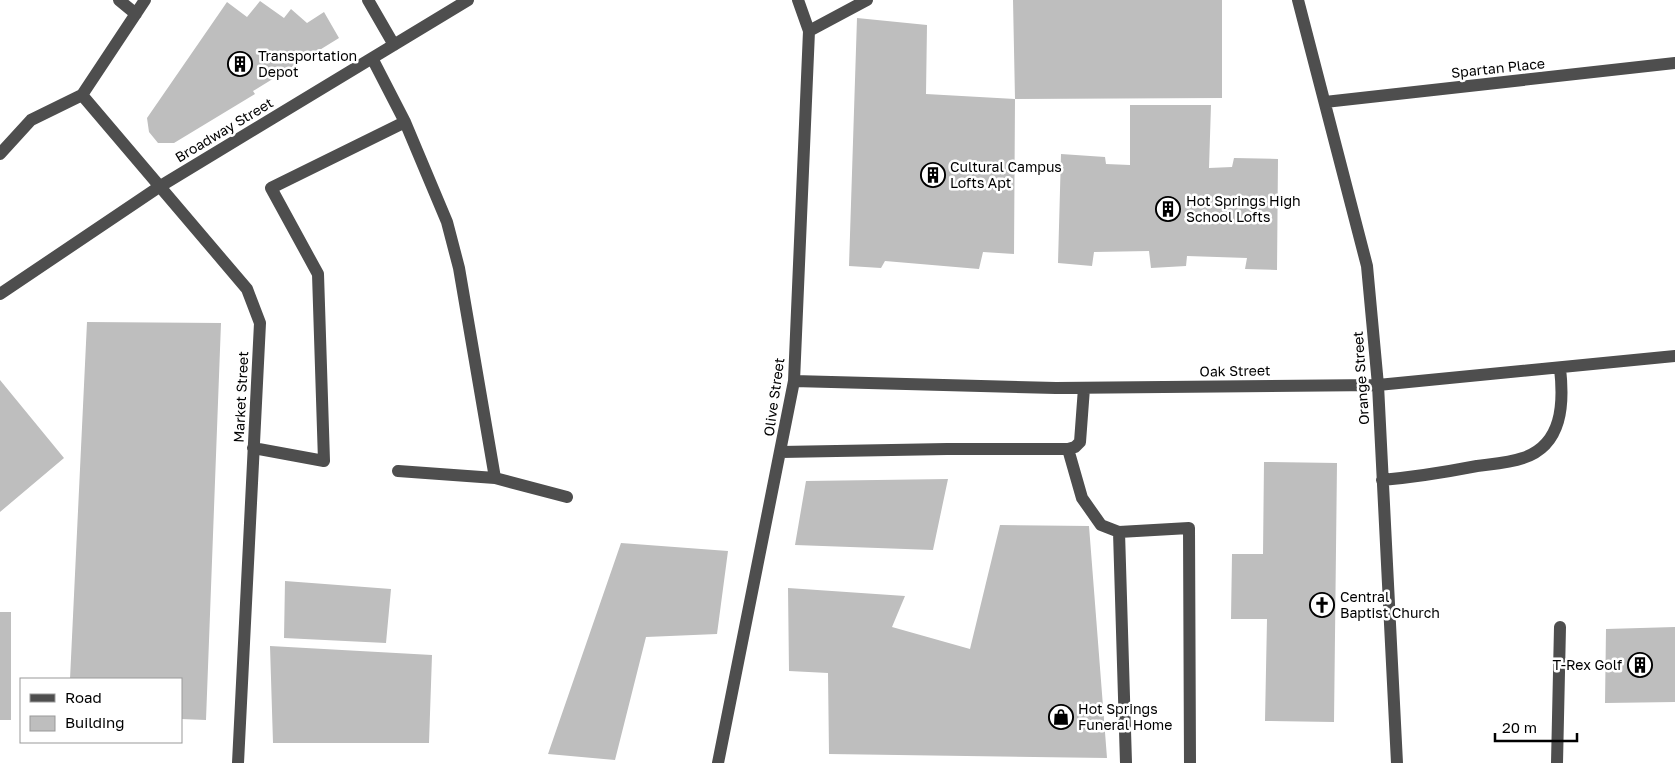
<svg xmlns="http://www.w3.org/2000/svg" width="1675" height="763" viewBox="0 0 1675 763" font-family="'Golos Text',sans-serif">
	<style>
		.building { fill: #bebebe }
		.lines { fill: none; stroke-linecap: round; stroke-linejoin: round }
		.minor { stroke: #4e4e4e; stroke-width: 12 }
		.labels { text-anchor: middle; stroke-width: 5; stroke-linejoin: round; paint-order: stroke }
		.poi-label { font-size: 14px; fill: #000; stroke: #fff; text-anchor: start }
		.street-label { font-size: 14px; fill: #000; stroke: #fff }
	</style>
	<rect width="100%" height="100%" fill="#fff"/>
	<path class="building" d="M1013 0H1222V98L1015 99Z
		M260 1 284 18 291 9 307 23 324 12 339 38 253 91 255 94 174 143H158L149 132 147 118 227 2 247 17Z
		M857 18 927 25 926 94 1015 99 1014 254 983 252 979 269 885 261 881 268 849 266Z
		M1130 105H1211L1209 168 1232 167 1234 158 1278 159 1277 270 1245 269 1247 258 1187 256 1186 266 1151 268 1149 251 1094 252 1092 266 1058 263 1061 154 1105 157 1106 164 1130 165Z
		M87 322 221 323 206 720 181 719V679H70Z
		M0 380 64 458 0 512Z
		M1264 462 1337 463 1334 722 1265 721 1267 619H1231L1232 554H1263Z
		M948 479 933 550 795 545 806 481Z
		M1000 525 1089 526 1107 758 829 754 828 673 789 671 788 588 905 596 892 627 970 649Z
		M621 543 728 551 717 634 646 637 615 760 548 754Z
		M285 581 391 589 386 643 284 638Z
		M0 612H11V720H0Z
		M1675 627V702L1605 703 1606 629Z
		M270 646 432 655 429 743H273Z"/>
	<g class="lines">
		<path class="minor" d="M119 0 136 14
			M368 0 394 45
			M1298 0 1367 266 1378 385 1397 763
			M809 31 867 0
			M82 95 247 289 260 323 238 763
			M82 95 145 0
			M1325 102 1675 63
			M0 154 31 120 82 95
			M0 294 159 187 468 0
			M794 381 1056 388 1378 385 1675 356
			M253 448 324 461 318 274 271 188 405 122 372 58
			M1068 449 1082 498 1101 525 1119 532 1189 528 1190 763
			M781 452 947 449H1068L1075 447 1080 442 1084 388
			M398 471 495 478 459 268 447 222 405 122
			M495 478 567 497
			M1382 480C1415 477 1446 472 1477 466 1492 464 1509 463 1523 458 1563 445 1564 403 1560 368
			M1119 532 1126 763
			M718 763 794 381 809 31 798 0
			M1557 763 1560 627"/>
	</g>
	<defs>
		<symbol id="building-ring" viewBox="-11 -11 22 22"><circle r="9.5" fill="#fff" stroke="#000" stroke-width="1.5"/><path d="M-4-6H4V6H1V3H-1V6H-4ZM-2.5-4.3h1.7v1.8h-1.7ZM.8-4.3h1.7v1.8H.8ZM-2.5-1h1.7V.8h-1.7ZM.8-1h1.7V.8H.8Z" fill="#000"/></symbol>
		<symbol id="church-ring" viewBox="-11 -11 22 22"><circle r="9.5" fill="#fff" stroke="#000" stroke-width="1.5"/><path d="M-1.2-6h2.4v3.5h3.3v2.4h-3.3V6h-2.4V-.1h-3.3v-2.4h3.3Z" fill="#000"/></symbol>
		<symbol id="shop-ring" viewBox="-11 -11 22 22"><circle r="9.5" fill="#fff" stroke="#000" stroke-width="1.5"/><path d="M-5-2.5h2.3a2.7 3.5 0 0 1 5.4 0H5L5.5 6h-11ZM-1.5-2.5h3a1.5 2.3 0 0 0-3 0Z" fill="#000"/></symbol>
	</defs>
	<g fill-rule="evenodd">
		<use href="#building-ring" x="226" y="50" width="28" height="28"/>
		<use href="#building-ring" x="919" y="161" width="28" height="28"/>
		<use href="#building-ring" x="1154" y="195" width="28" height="28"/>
		<use href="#church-ring" x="1308" y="591" width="28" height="28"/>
		<use href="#building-ring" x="1626" y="651" width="28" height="28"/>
		<use href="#shop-ring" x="1047" y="703" width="28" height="28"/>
	</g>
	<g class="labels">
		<g class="poi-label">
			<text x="258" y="61">Transportation<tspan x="258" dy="16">Depot</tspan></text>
			<text x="950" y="172">Cultural Campus<tspan x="950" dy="16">Lofts Apt</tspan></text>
			<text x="1186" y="206">Hot Springs High<tspan x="1186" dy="16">School Lofts</tspan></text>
			<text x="1340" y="602">Central<tspan x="1340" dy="16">Baptist Church</tspan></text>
			<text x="1622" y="670" text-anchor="end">T-Rex Golf</text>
			<text x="1078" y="714">Hot Springs<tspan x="1078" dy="16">Funeral Home</tspan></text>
		</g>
		<g class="street-label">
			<text transform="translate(1498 68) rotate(-6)" y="5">Spartan Place</text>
			<text transform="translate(224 130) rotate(-31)" y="5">Broadway Street</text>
			<text transform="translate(1235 371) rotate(-1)" y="5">Oak Street</text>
			<text transform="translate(1361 378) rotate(-94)" y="5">Orange Street</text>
			<text transform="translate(241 397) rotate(-87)" y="5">Market Street</text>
			<text transform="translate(774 397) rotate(-82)" y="5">Olive Street</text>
		</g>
	</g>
	<rect x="20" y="678" width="162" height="65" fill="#ffffff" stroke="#999999"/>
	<rect x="30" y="694" width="25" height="8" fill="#4e4e4e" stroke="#999999"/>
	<text x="65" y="703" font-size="15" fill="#000000">Road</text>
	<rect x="30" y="716" width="25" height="15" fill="#bebebe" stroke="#999999"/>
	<text x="65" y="728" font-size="15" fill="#000000">Building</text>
	<path d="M1495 733v8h82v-8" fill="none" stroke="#000000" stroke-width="2.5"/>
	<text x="1502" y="733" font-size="15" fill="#000000" stroke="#ffffff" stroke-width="4" paint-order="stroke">20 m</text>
</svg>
